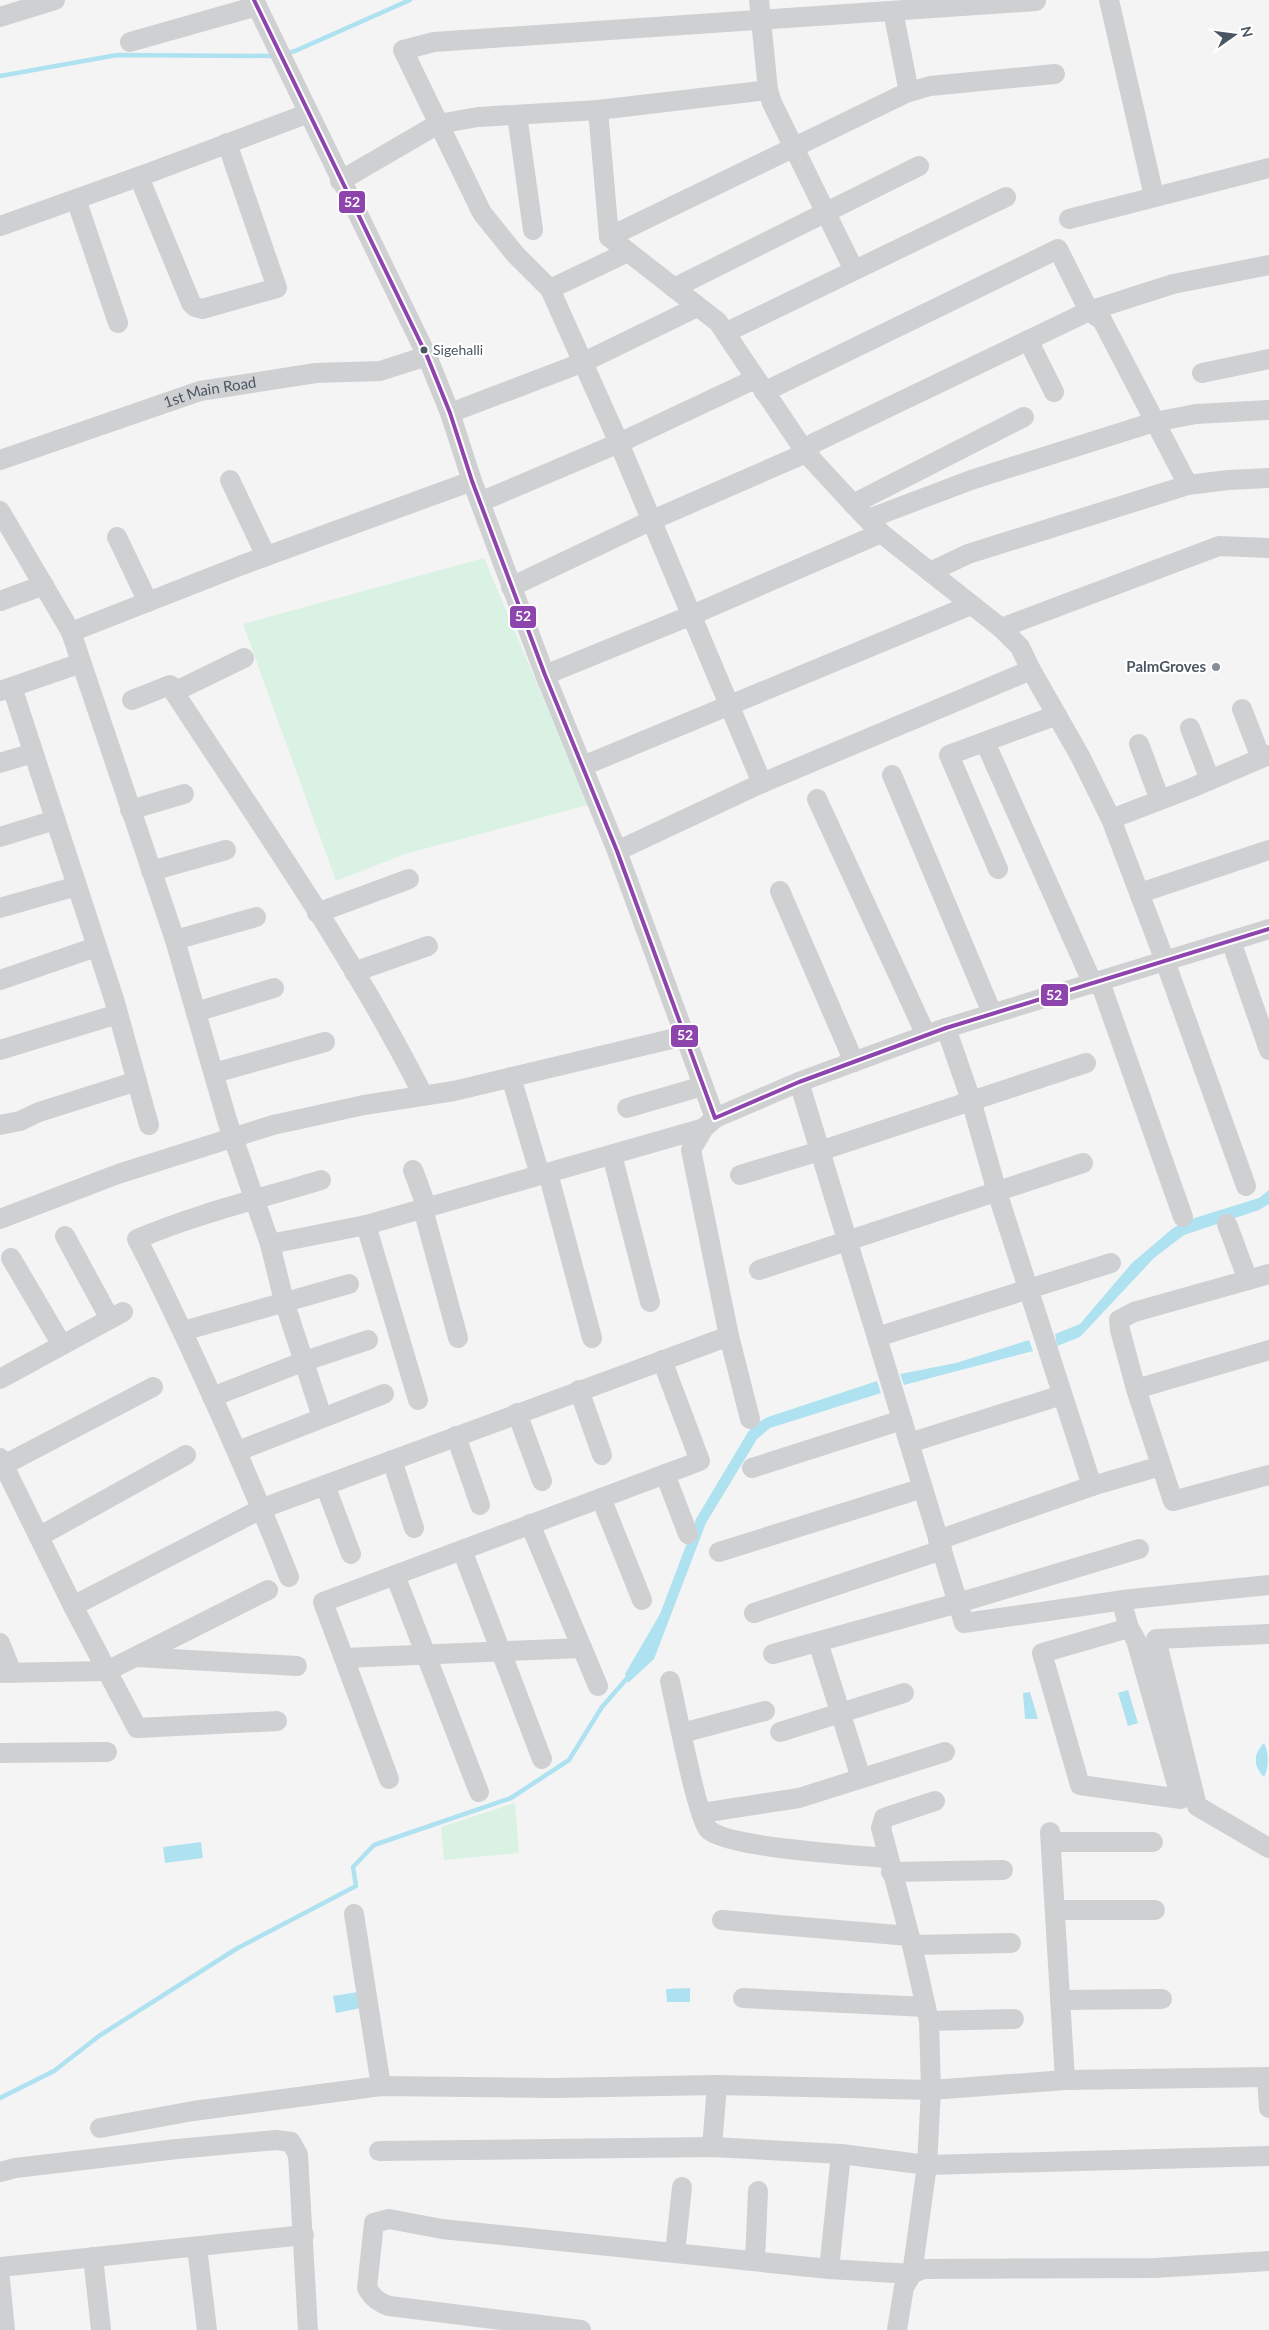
<svg xmlns="http://www.w3.org/2000/svg" width="1269" height="2330" viewBox="0 0 1269 2330" font-family="Lato,sans-serif">
	<style>
		.green { fill: #d9f2e3 }
		.water { fill: #aee2f0 }
		.lines { fill: none; stroke-linecap: round; stroke-linejoin: round }
		.stream { stroke: #aee2f0; stroke-width: 4.5 }
		.minor { stroke: #ced0d2; stroke-width: 20 }
		.bus-1-casing { stroke: #fff; stroke-width: 8 }
		.bus-1 { stroke: #8e44ad; stroke-width: 4 }
		.bus-dot { fill: #4a5661; stroke: #fff; stroke-width: 2 }
		.poi-dot { fill: #868d94; stroke: #fff; stroke-width: 2 }
		.labels { text-anchor: middle; stroke-width: 4.5; stroke-linejoin: round; paint-order: stroke }
		.bus-label { font-size: 14px; fill: #4a5661; stroke: #fff; text-anchor: start }
		.street-label { font-size: 15px; fill: #4a5661; stroke: #fff }
		.poi-label { font-size: 15px; font-weight: bold; fill: #4a5661; stroke: #fff; text-anchor: end }
		.line-badge { stroke: #fff; stroke-width: 2 }
		.badge-label { font-size: 14px; text-anchor: middle; font-weight: bold; fill: #fff }
	</style>
	<rect width="100%" height="100%" fill="#f4f4f4"/>
	<path class="green" d="M484 558 588 805 405 854 336 881 243 624Z
		M515 1803 519 1853 444 1860 441 1827Z"/>
	<path class="water" d="M1269 1190V1204L1259 1210 1184 1235 1154 1258 1080 1337 1057 1346 1055 1334 1080 1324 1132 1263 1172 1229 1185 1221 1259 1198Z
		M1029 1340 1033 1351 904 1385 900 1374 956 1363Z
		M877 1381 881 1393 770 1428 757 1439 706 1523 654 1659 628 1683 625 1674 660 1614 696 1519 748 1432 755 1424 768 1417Z
		M1128 1690 1138 1723 1128 1726 1118 1693Z
		M1030 1692 1038 1719H1025L1023 1693Z
		M1264 1743C1269 1752 1269 1768 1264 1777 1253 1766 1253 1754 1264 1743Z
		M201 1842 203 1858 165 1863 163 1847Z
		M690 1988V2002H667L666 1989Z
		M358 1992 361 2008 336 2013 333 1996Z"/>
	<g class="lines">
		<path class="stream" d="M287 53 295 51 410 0
			M0 76 117 55 274 56
			M0 2098 54 2071 99 2036 236 1949 356 1886 353 1867 374 1845 511 1798 569 1760 602 1707 630 1675"/>
		<g class="minor">
			<path d="M254 0 427 356 450 413 472 481 545 675 617 851 715 1118 799 1082 946 1028 1269 929"/>
			<path d="M759 0 768 90 772 103 854 270"/>
			<path d="M1109 0 1154 196"/>
			<path d="M893 11 909 92"/>
			<path d="M0 17 55 0"/>
			<path d="M130 42 257 6"/>
			<path d="M598 110 609 237 718 322 806 453 853 504 881 533 1001 628 1020 647 1031 670 1080 756 1111 819 1165 961 1246 1186"/>
			<path d="M517 115 533 230"/>
			<path d="M139 177 191 303 195 307 202 309 277 288 227 143"/>
			<path d="M340 181 438 124 478 117 598 110 768 90"/>
			<path d="M76 199 118 323"/>
			<path d="M1069 219 1269 168"/>
			<path d="M0 226 149 173 309 113"/>
			<path d="M609 237 906 93 930 86 1055 74"/>
			<path d="M674 288 919 166"/>
			<path d="M550 289 628 252"/>
			<path d="M727 332 1006 197"/>
			<path d="M1028 340 1054 392"/>
			<path d="M1202 373 1269 359"/>
			<path d="M764 392 1058 249 1089 311 1102 320 1188 485"/>
			<path d="M450 413 584 362 697 307"/>
			<path id="s1" d="M0 460 200 391 316 373 380 371 427 356"/>
			<path d="M230 480 266 556"/>
			<path d="M480 502 619 443 755 379"/>
			<path d="M853 504 1024 417"/>
			<path d="M0 511 71 632 175 940 227 1120 270 1244 284 1301 322 1417"/>
			<path d="M868 519 971 480 1154 422 1196 414 1269 410"/>
			<path d="M117 537 148 602"/>
			<path d="M930 572 968 554 1188 485 1228 480 1269 478"/>
			<path d="M511 587 650 521 806 453 814 443 1089 311 1173 284 1269 265"/>
			<path d="M0 601 44 585"/>
			<path d="M1001 628 1219 546 1269 548"/>
			<path d="M71 632 242 565 472 481"/>
			<path d="M244 658 174 692C260 824 352 954 423 1095"/>
			<path d="M545 675 692 615 881 533"/>
			<path d="M12 687 114 999 149 1125"/>
			<path d="M0 691 81 663"/>
			<path d="M132 700 170 685 173 687"/>
			<path d="M1242 709 1261 758"/>
			<path d="M1190 728 1210 780"/>
			<path d="M985 742 1093 984"/>
			<path d="M1139 744 1160 800"/>
			<path d="M0 763 33 753"/>
			<path d="M583 766 971 605"/>
			<path d="M892 775 992 1013"/>
			<path d="M762 783 619 443 550 289 515 254 482 213 403 50 434 42 1036 1"/>
			<path d="M817 799 926 1035"/>
			<path d="M130 810 184 794"/>
			<path d="M1111 819 1189 789 1269 755"/>
			<path d="M0 837 55 820"/>
			<path d="M617 851 762 783 1031 670"/>
			<path d="M998 869 949 755 1057 715"/>
			<path d="M151 871 226 850"/>
			<path d="M780 891 854 1062"/>
			<path d="M1140 893 1269 850"/>
			<path d="M0 908 77 886"/>
			<path d="M317 913 409 879"/>
			<path d="M175 940 256 917"/>
			<path d="M1231 941 1269 1050"/>
			<path d="M354 972 428 946"/>
			<path d="M0 980 96 947"/>
			<path d="M1100 982 1183 1217"/>
			<path d="M196 1012 274 988"/>
			<path d="M946 1028 971 1100 997 1192 1092 1486"/>
			<path d="M0 1050 118 1014"/>
			<path d="M214 1073 325 1042"/>
			<path d="M511 1077 540 1175"/>
			<path d="M799 1082 964 1623 1131 1599 1269 1585"/>
			<path d="M627 1108 703 1086"/>
			<path d="M0 1125 20 1121 39 1112 137 1081"/>
			<path d="M612 1155 650 1302"/>
			<path d="M413 1170 427 1208"/>
			<path d="M548 1173 592 1338"/>
			<path d="M740 1175 820 1151 1086 1063"/>
			<path d="M423 1209 458 1338"/>
			<path d="M0 1219 118 1174 273 1125 364 1105 454 1091 684 1036"/>
			<path d="M1227 1224 1248 1280"/>
			<path d="M366 1225 418 1400"/>
			<path d="M65 1236 110 1319"/>
			<path d="M270 1244 366 1225 704 1128"/>
			<path d="M11 1258 62 1345"/>
			<path d="M759 1270 1083 1163"/>
			<path d="M1269 1274 1134 1312 1119 1320 1120 1330 1136 1389 1173 1501 1269 1475"/>
			<path d="M183 1331 349 1284"/>
			<path d="M729 1336 750 1419"/>
			<path d="M877 1337 1111 1263"/>
			<path d="M0 1379 123 1312"/>
			<path d="M1136 1389 1269 1350"/>
			<path d="M579 1390 602 1455"/>
			<path d="M212 1397 305 1361 368 1340"/>
			<path d="M517 1413 542 1481"/>
			<path d="M456 1436 480 1505"/>
			<path d="M909 1443 1062 1395"/>
			<path d="M238 1451 384 1394"/>
			<path d="M0 1458 73 1606"/>
			<path d="M392 1460 414 1528"/>
			<path d="M4 1465 153 1387"/>
			<path d="M752 1468 902 1420"/>
			<path d="M665 1474 688 1534"/>
			<path d="M325 1485 351 1554"/>
			<path d="M601 1498 642 1600"/>
			<path d="M530 1524 598 1686"/>
			<path d="M40 1536 186 1455"/>
			<path d="M938 1540 1092 1486 1161 1466"/>
			<path d="M462 1550 542 1759"/>
			<path d="M719 1552 923 1488"/>
			<path d="M395 1575 479 1792"/>
			<path d="M289 1577C265 1516 239 1456 212 1396 188 1343 164 1290 137 1239 196 1214 259 1199 321 1180"/>
			<path d="M1121 1600 1129 1628 1042 1653 1080 1785 1181 1799 1136 1640 1129 1628"/>
			<path d="M754 1613 942 1550"/>
			<path d="M1269 1634 1156 1639 1197 1806 1269 1848"/>
			<path d="M818 1642 861 1778"/>
			<path d="M0 1643 12 1673"/>
			<path d="M773 1654 958 1603 1139 1549"/>
			<path d="M137 1657 297 1666"/>
			<path d="M344 1658 582 1648"/>
			<path d="M0 1673 107 1671 268 1590"/>
			<path d="M670 1681C675 1703 698 1820 708 1829 726 1848 855 1855 888 1858"/>
			<path d="M277 1721 137 1728 73 1606 263 1508 729 1336 691 1150 704 1128 715 1118"/>
			<path d="M780 1732 904 1693"/>
			<path d="M682 1733 765 1711"/>
			<path d="M0 1753 107 1752"/>
			<path d="M389 1779 323 1602 700 1461 662 1360"/>
			<path d="M702 1813 799 1798 945 1752"/>
			<path d="M1050 1832 1065 2080"/>
			<path d="M1051 1842H1153"/>
			<path d="M891 1872 1003 1870"/>
			<path d="M1055 1910H1155"/>
			<path d="M354 1914 381 2086"/>
			<path d="M722 1920 909 1936"/>
			<path d="M912 1945 1011 1943"/>
			<path d="M743 1998 926 2007"/>
			<path d="M1060 2000 1162 1999"/>
			<path d="M929 2021 1014 2019"/>
			<path d="M1267 2077 1269 2108"/>
			<path d="M100 2128 193 2111 381 2086 553 2088 717 2085 931 2090 1065 2080 1269 2077"/>
			<path d="M712 2147 717 2085"/>
			<path d="M379 2151 712 2147 841 2154 927 2165 1269 2156"/>
			<path d="M0 2172 15 2168 177 2149 276 2140 291 2142 298 2155 308 2330"/>
			<path d="M197 2247 207 2330"/>
			<path d="M675 2253 682 2187"/>
			<path d="M93 2257 101 2330"/>
			<path d="M755 2261 758 2191"/>
			<path d="M0 2267 304 2235"/>
			<path d="M829 2269 841 2154"/>
			<path d="M0 2279 5 2330"/>
			<path d="M581 2330 389 2306C378 2302 373 2298 367 2288L374 2223 389 2219 442 2229 829 2269 912 2274 923 2269 1154 2268 1269 2261"/>
			<path d="M897 2330 904 2287 912 2274 927 2165 931 2090 929 2021 912 1945 881 1828 884 1818 935 1801"/>
		</g>
		<defs>
			<path id="bus-1" d="M254 0 427 356 450 413 472 481 545 675 617 851 715 1118 799 1082 946 1028 1269 929"/>
		</defs>
		<use href="#bus-1" class="bus-1-casing"/>
		<use href="#bus-1" class="bus-1"/>
	</g>
	<circle class="bus-dot" cx="424" cy="350" r="4.5"/>
	<circle class="poi-dot" cx="1216" cy="667" r="5"/>
	<g class="labels">
		<g class="bus-label">
			<text x="433" y="355">Sigehalli</text>
		</g>
		<g class="street-label">
			<text dy="5" stroke="none"><textPath href="#s1" startOffset="221">1st Main Road</textPath></text>
		</g>
		<g class="poi-label">
			<text x="1206" y="672">PalmGroves</text>
		</g>
	</g>
	<g class="line-badge">
		<rect x="338" y="190" width="28" height="24" rx="5" fill="#8e44ad"/>
		<rect x="509" y="605" width="28" height="24" rx="5" fill="#8e44ad"/>
		<rect x="1040" y="983" width="29" height="24" rx="5" fill="#8e44ad"/>
		<rect x="670" y="1024" width="29" height="24" rx="5" fill="#8e44ad"/>
	</g>
	<g class="badge-label">
		<text x="352" y="207">52</text>
		<text x="523" y="621">52</text>
		<text x="1054" y="1000">52</text>
		<text x="685" y="1040">52</text>
	</g>
	<g transform="translate(1234 35) rotate(76)" stroke="#ffffff" stroke-width="4" paint-order="stroke">
	<path d="M0-4L9 19L0 12L-9 19Z" fill="#4a5661"/>
	<text y="-8" font-size="14" font-weight="bold" text-anchor="middle" fill="#4a5661">N</text>
	</g>
</svg>
